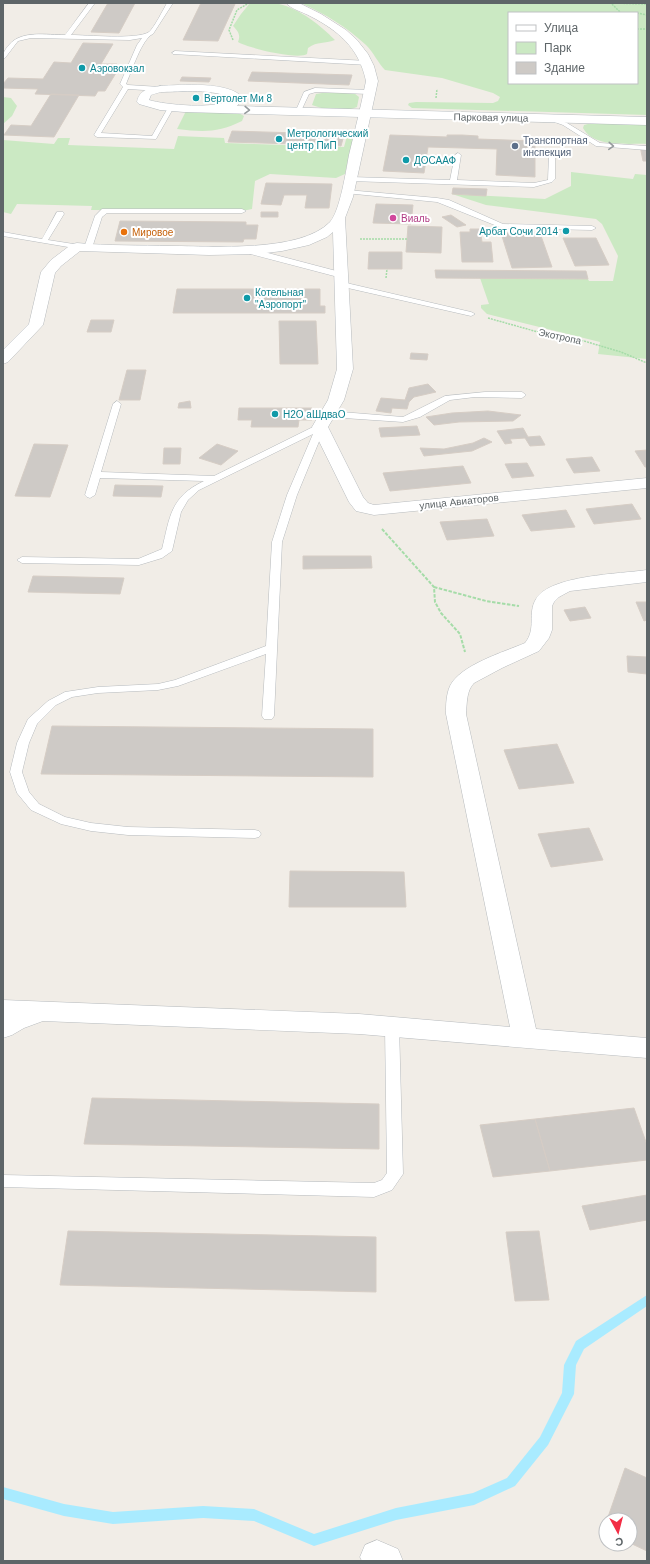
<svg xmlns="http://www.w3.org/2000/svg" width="650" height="1564" viewBox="0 0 650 1564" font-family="Arial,sans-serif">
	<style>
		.green { fill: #cbe9c3; fill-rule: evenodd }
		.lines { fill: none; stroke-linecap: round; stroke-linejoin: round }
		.stream { fill: #a9ebff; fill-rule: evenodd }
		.building { fill: #cecac6; stroke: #d6cdc5 }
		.lane-casing { stroke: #b7bbbe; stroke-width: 1 }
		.street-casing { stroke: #b7bbbe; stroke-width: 1 }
		.secondary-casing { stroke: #b5bbbf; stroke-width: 1 }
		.path-far1 { stroke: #a5dca8; stroke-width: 1.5; stroke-dasharray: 2 1; stroke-linecap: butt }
		.path { stroke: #a5dca8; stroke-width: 2; stroke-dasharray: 3.5 1.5; stroke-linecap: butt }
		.lane { fill: #fff; fill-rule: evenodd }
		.street { fill: #fff; fill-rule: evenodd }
		.secondary { fill: #fff; fill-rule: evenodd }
		.oneway { stroke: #969b9d }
		.culture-dot { fill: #0f9aa8; stroke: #fff; stroke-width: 1.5 }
		.service-dot { fill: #5c6f8a; stroke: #fff; stroke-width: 1.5 }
		.hotel-dot { fill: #d1479c; stroke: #fff; stroke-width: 1.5 }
		.food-dot { fill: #e8710a; stroke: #fff; stroke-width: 1.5 }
		.labels { text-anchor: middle; stroke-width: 4; stroke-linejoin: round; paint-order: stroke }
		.far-culture-label { font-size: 10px; fill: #0d838f; stroke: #fff; text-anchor: start }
		.far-street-label { font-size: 10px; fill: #5e6568; stroke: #fff }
		.far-service-label { font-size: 10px; fill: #4e5e75; stroke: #fff; text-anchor: start }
		.far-hotel-label { font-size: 10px; fill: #b23c85; stroke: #fff; text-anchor: start }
		.far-food-label { font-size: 10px; fill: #c56008; stroke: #fff; text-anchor: start }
	</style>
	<rect width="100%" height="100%" fill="#f1ede7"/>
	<path class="green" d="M250 3C259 3 271 1 279 4 300 9 320 25 335 40 324 44 318 41 308 48L307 54C298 60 248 48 238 42 241 35 238 31 233 26L241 14Z
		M301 3H647V115L412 108 408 105 409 103 416 102 493 103 498 101 500 97 493 93 442 78 385 70C378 63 374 53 366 45 345 26 327 15 301 3ZM509 13H637V83H509Z
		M328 92 354 93 359 97 357 107C343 113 325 110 312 105L316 94Z
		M3 97 11 98 17 106 12 116 3 124Z
		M186 111 237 112 244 116 242 121C218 133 203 132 177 129Z
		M592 123 647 125V144C627 143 594 148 583 128L584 125Z
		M354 135 345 174 336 178 270 174 255 181 252 209 242 211 91 210 92 206 17 204 11 214 3 212V140L54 144 58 138H70L68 145 174 149 178 136 224 138 225 143 344 147 347 136Z
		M571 172 633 179 635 174 647 175V359L598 354 600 342 487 314 481 308V305L489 304 480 278 588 279 589 281H613L618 256 602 224 596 219 486 205 452 194 545 199 571 186Z"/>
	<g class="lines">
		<path class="stream" d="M647 1295V1306L584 1349 576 1365 574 1394 572 1398 548 1445 515 1486 474 1505 396 1520 314 1546 254 1521 203 1518 113 1524 64 1516 3 1499V1487L64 1504 113 1512 203 1506 254 1509 314 1534 396 1508 473 1493 507 1478 540 1437 562 1393 564 1365 576 1341Z"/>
	</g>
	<path class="building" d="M108 3H135L119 33 91 32Z
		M201 3 235 4 218 41 183 40Z
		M83 43 113 44 101 64H117L112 73H116L105 91H98L95 96 35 94 38 89 3 88V84L8 78 43 79 54 62 71 63Z
		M252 72 352 75 349 85 248 81Z
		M182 77 211 78 209 82 180 81Z
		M51 94 79 95 54 137 4 135 11 125 31 126Z
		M232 131 331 134 328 145 228 142Z
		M331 134 344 135 341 146 328 145Z
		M390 135 447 137V135H462L478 136V139L535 141V177L496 175 497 149 428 147 424 173 383 171Z
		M640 146H647V161H643Z
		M266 183 332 184 329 208H305L307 195H284L281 205 261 204Z
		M453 188 487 189 486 196 452 194Z
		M376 204 413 205 411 224 373 223Z
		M261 212H278V217H261Z
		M451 215 466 225 457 227 442 217Z
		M120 221 246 222V225H258L256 239H244L243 242 115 241Z
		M408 226 442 227 441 253 406 252Z
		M470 229H480L482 242H491L493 262H462L460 232H470Z
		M501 233H540L552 267 512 268Z
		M563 238H596L609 265 575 266Z
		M369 252H402V269H368Z
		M435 270 586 271 588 279 436 278Z
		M177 289H320V306H325V313H173Z
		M91 320H114L111 332H87Z
		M279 321H316L318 364H280Z
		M411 353 428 354 427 360 410 359Z
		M127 370H146L140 400H119Z
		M428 384 436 392 414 397 409 402 407 409 392 408 391 413 376 411 381 398 405 400 409 388Z
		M190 401 191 408H178L179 403Z
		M239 408H312V420H299L298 427H251L252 420H238Z
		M488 411 521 415 513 421 459 422 434 425 426 417 452 413Z
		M417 426 420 435 381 437 379 428Z
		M523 428 528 437 540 436 545 445 530 446 525 438 510 439 512 443 505 444 497 431Z
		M484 438 492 442 472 451 424 456 420 448 444 449 473 443Z
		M34 444 68 445 50 497 15 496Z
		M217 444 238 451 221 465 199 458Z
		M164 448H181L180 464H163Z
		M647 450V467H645L635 451Z
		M592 457 600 471 574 473 566 459Z
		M527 463 534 476 512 478 505 464Z
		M463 466 471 483 390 491 383 473Z
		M115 485 163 486 161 497 113 496Z
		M632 504 641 519 594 524 586 509Z
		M566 510 575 527 531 531 522 515Z
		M487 519 494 536 447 540 440 522Z
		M303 556H371L372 568 303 569Z
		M33 576 124 578 120 594 28 592Z
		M636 602H647V620L644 621Z
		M585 607 591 618 570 621 564 610Z
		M627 656 647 657V674L628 672Z
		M52 726 373 729V777L41 774Z
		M557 744 574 783 519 789 504 750Z
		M589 828 603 860 551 867 538 834Z
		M290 871 404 872 406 907H289Z
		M92 1098 379 1104V1149L84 1144Z
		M634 1108 647 1145V1160L550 1171 535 1119Z
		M535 1119 550 1171 493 1177 480 1125Z
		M647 1195V1220L590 1230 582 1206Z
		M68 1231 376 1237V1292L60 1285Z
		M539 1231 549 1300 515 1301 506 1232Z
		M625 1468 647 1478V1551L630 1543V1520H607Z"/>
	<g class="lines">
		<defs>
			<path id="lane" d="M89 3H95L71 35C86 35 137 40 149 32 154 28 163 10 167 3H173L153 34C142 38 131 73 126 84L128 85 160 87 163 89 160 91 128 89 101 133 152 136 169 106H173L174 107 156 139 97 137 94 135 123 87 120 84 137 45 142 38 130 40 31 38 18 41 5 58 3 59C3 52 5 50 9 45 21 30 47 35 65 35Z
				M175 51 368 61 371 63 368 65 173 54 172 53Z
				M315 88 369 90 372 92 369 94 316 92 309 94 302 109H298L297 108 304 92Z
				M551 117 567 123 600 143 647 146V150L596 146 563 125 549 120V118Z
				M458 153 461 155 457 180 534 183 548 180 549 155 552 153 555 155V179L552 182 534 187 350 181 347 179 350 177 450 180 455 155Z
				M347 190 437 198 449 200 503 224 592 226 596 228 592 230 502 228 437 202 345 193 343 192Z
				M102 209H242L246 211 242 213H107L102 217 92 248 88 250H85L84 248 95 216Z
				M57 212H63L64 214 48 240 80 245V249L3 236V232L42 239Z
				M243 248H249L344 273 345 275 344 277H338L243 252Z
				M339 282H342L471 312 475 314 471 316 339 286Z
				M485 392H522L526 395 522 398 475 397 450 400 420 417 403 422 329 417 325 414 329 411 403 417 445 396Z
				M117 401 121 404 101 472 214 476 317 425 320 424 325 427 297 495 282 542 274 716 272 719H264L262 716 266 654 178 686 158 690 98 693 72 697 56 705 37 724 29 743 22 772 29 792 39 804 65 817 91 823 128 827 255 830 259 831 261 834 259 837 255 838 128 835 91 831 61 824 31 810 17 793 10 772 17 743 28 719 48 701 65 692 98 687 158 684 175 680 266 646 272 542 287 495 313 434 199 490 188 500 181 512 172 551 162 558 139 565 22 563 17 560 22 557 138 559 162 549C170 517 170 497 204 481L100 478 95 495 90 498 87 497 85 495 113 404Z
				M392 1021 397 1022 399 1026 403 1174 392 1190 374 1197 3 1187V1175L374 1183 382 1180 387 1173 385 1026 387 1022Z"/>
			<path id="street" d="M286 3H299L321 14 346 30 357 40 368 54 374 66 378 81 353 197 345 218 353 369 344 400 328 427 363 497 368 503 374 505 647 478V488L374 515 356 511 349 502 312 427 328 400 337 369 333 232 327 237 309 245 282 251 258 254 209 255 80 251 61 266 55 273 43 325 8 362 3 364V350L29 324 41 272 51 260 72 244 77 243C108 246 140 245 171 246 212 246 300 253 330 222 340 211 346 171 349 155 355 130 361 106 366 81 359 48 339 31 310 16 303 12 291 9 286 3Z
				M647 570V582L570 591 559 597 554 602 552 606V630L549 638 539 651 502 668 474 683C466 691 467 704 466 714L536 1029 647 1038V1058L359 1034 43 1021 24 1028 12 1035 3 1038V1000L359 1014 510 1027 446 714C446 705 446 695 450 686 460 665 504 652 525 643 537 628 527 614 536 599 550 575 620 574 647 570Z
				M377 1540 398 1549 403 1561H362L360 1557 365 1545Z"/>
			<path id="secondary" d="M160 86C180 85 230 81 243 98L237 106 647 117V125L184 112 160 110 139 104 137 102C139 90 149 88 160 86ZM161 92C178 92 218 88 231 99 219 110 165 105 149 100L151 95Z"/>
		</defs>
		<use href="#lane" class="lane-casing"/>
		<use href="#street" class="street-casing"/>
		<use href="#secondary" class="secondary-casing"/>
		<path class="path-far1" d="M611 3 647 4
			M612 4 621 13
			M637 13 647 15
			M637 29H647
			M233 40 229 30 237 10 249 3
			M436 98 437 89
			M360 239H407
			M386 278 387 269
			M488 318 545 334 584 341 621 352 647 363"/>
		<path class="path" d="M382 529 434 587 435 602 441 613 460 634 465 652
			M434 587 486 601 519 606"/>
		<use href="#lane" class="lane"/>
		<use href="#street" class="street"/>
		<use href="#secondary" class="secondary"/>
	</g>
	<defs><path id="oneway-chevron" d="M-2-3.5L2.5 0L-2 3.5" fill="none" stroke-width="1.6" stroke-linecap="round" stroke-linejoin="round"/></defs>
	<g class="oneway">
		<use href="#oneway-chevron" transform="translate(247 110) rotate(2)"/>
		<use href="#oneway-chevron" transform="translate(611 146) rotate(4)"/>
	</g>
	<g class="culture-dot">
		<circle cx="82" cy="68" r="4"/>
		<circle cx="196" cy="98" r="4"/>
		<circle cx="279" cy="139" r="4"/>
		<circle cx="406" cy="160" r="4"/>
		<circle cx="566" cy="231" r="4"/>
		<circle cx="247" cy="298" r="4"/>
		<circle cx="275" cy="414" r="4"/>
	</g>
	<circle class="service-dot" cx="515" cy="146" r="4"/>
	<circle class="hotel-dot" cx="393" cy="218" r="4"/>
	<circle class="food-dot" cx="124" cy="232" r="4"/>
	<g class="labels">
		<g class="far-culture-label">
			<text x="90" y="72">Аэровокзал</text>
			<text x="204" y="102">Вертолет Ми 8</text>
			<text x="287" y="137">Метрологический<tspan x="287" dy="12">центр ПиП</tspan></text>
			<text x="414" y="164">ДОСААФ</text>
			<text x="558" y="235" text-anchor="end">Арбат Сочи 2014</text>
			<text x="255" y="296">Котельная<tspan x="255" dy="12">"Аэропорт"</tspan></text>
			<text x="283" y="418">H2O аШдваО</text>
		</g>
		<g class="far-street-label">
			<text transform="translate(491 117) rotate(1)" y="4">Парковая улица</text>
			<text transform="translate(560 336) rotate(12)" y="4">Экотропа</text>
			<text transform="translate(459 501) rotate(-6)" y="4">улица Авиаторов</text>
		</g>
		<g class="far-service-label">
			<text x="523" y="144">Транспортная<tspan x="523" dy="12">инспекция</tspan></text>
		</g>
		<g class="far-hotel-label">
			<text x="401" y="222">Виаль</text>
		</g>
		<g class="far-food-label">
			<text x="132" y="236">Мировое</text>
		</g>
	</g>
	<rect width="650" height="1564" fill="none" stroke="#5e6568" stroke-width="8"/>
	<rect x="508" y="12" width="130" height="72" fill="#ffffff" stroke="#bfc1c3"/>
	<rect x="516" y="25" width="20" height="6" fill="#ffffff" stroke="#bfc1c3"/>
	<text x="544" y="32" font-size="12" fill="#5e6568">Улица</text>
	<rect x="516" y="42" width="20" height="12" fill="#cbe9c3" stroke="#bfc1c3"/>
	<text x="544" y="52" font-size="12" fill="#5e6568">Парк</text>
	<rect x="516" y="62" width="20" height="12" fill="#cecac6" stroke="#bfc1c3"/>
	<text x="544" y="72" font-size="12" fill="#5e6568">Здание</text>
	<g transform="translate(618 1532) rotate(173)"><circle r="19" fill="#ffffff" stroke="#bfc1c3"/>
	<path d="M0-3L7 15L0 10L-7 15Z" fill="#f22d45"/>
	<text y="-6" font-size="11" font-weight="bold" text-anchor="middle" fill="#5e6568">С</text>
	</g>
</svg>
